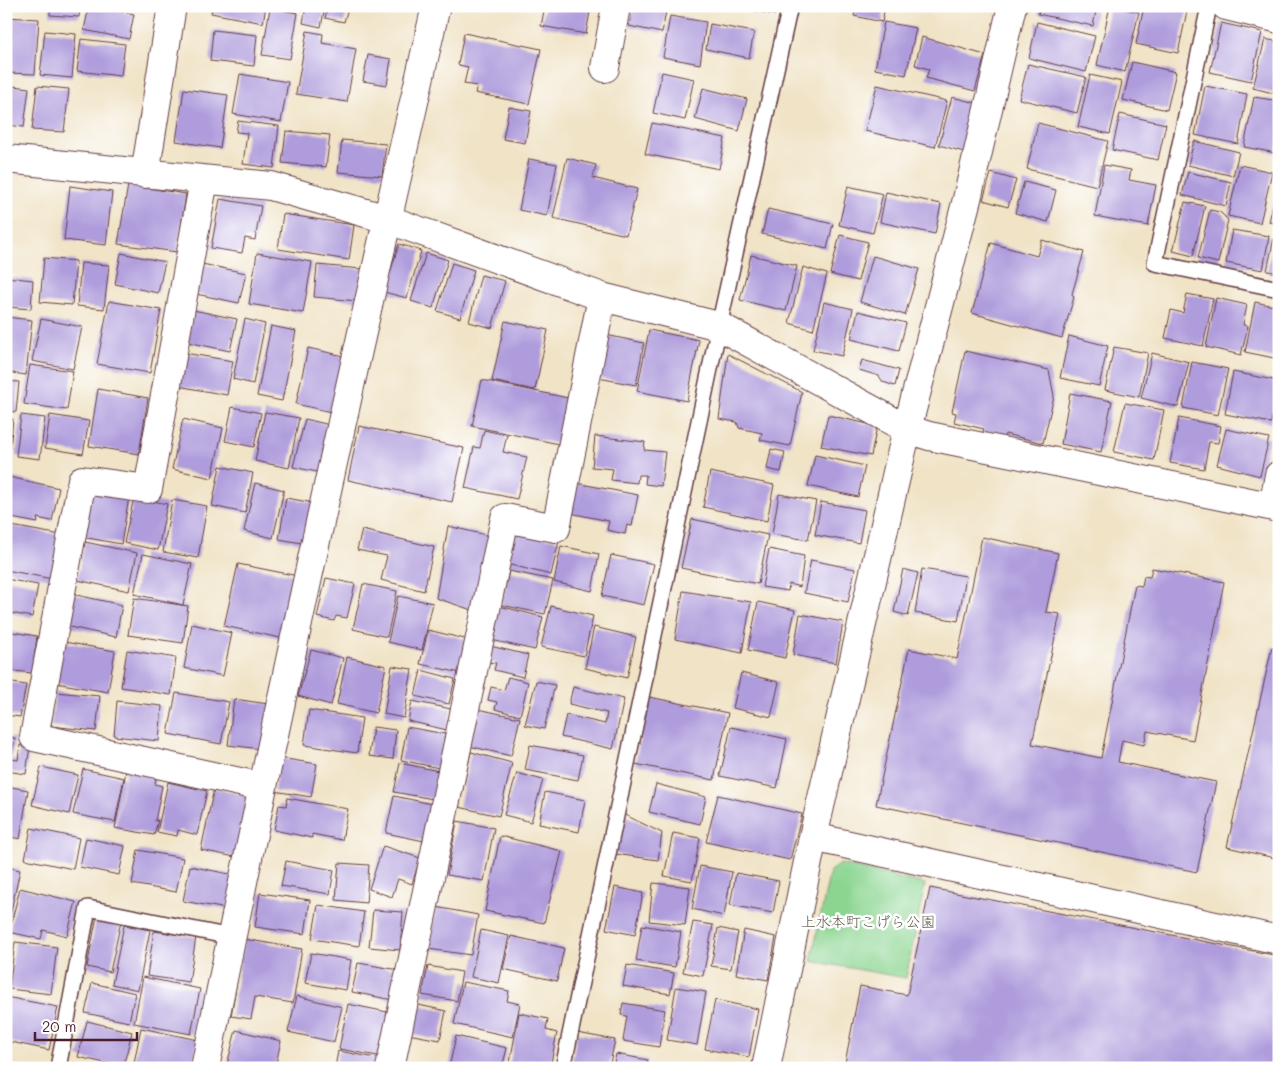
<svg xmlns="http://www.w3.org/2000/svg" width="1285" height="1074" viewBox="0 0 1285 1074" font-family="Mali,'Klee One',sans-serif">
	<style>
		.green { fill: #8bd591; stroke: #6a7a5e }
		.building { fill: #af9cdc }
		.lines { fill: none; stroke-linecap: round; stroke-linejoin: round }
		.service-casing { stroke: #633c42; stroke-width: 18 }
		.minor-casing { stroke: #633c42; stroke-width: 30 }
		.service { stroke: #fff; stroke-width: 15 }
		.minor { stroke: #fff; stroke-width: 28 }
		.labels { text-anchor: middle; stroke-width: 5; stroke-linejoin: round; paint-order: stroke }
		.park-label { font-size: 15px; fill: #5e564a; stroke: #fff }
	</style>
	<rect width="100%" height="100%" fill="#fff"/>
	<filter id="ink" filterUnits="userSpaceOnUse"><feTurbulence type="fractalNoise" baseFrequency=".02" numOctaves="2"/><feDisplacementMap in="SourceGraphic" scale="10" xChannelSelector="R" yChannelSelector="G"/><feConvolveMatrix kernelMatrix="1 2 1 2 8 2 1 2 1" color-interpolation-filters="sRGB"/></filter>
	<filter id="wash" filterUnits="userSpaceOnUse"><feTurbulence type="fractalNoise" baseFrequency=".0096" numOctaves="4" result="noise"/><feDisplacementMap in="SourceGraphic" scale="20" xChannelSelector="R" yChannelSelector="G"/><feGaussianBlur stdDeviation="1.12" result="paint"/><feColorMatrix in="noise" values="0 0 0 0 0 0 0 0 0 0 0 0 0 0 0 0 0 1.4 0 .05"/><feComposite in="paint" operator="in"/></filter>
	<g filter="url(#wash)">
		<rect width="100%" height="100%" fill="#f0e3c6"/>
		<path class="green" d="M840 864 925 884 906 978 811 961 830 871Z"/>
		<g id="blocks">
			<path class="building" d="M50 6H80L79 17 50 15Z
				M89 6 134 14 129 39 84 30Z
				M213 6H266L263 23 211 13Z
				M306 6H325L321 27 303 23Z
				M328 6 348 8 344 22 325 18Z
				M545 6H591L586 34 541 26Z
				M633 6H667L662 33 629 26Z
				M732 6H777L775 15Z
				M856 6H885L882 22 854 16Z
				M1040 6H1097L1093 26 1038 14Z
				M1110 6 1139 12 1125 72 1097 65Z
				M1144 6H1163L1187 11 1178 53 1136 44Z
				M270 8 298 13 290 59 262 55Z
				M670 16 706 22 700 64 663 57Z
				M6 17 39 19 35 74 6 73Z
				M884 22 916 28 906 75 875 69Z
				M1037 22 1095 36 1086 72 1029 58Z
				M1221 23 1262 32 1251 81 1210 72Z
				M710 24 754 32 749 58 706 49Z
				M213 30 257 35 254 66 210 61Z
				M45 31 76 34 72 78 40 75Z
				M307 31 323 34 322 43 356 49 347 102 296 94Z
				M464 33 541 49 529 104 475 93 477 86 464 84 468 67 458 65Z
				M922 37 985 55 975 91 926 78 929 69 915 65Z
				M81 39 125 44 121 76 77 71Z
				M1265 39 1279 42V69L1273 93 1253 88Z
				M368 55 391 59 387 85 363 81Z
				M1132 62 1176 72 1167 110 1123 100Z
				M1028 64 1086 77 1077 113 1019 99Z
				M662 72 694 79 685 120 653 113Z
				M240 74 288 82 281 122 233 114Z
				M1090 75 1122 82 1110 134 1078 127Z
				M6 85 29 88 24 127 6 125Z
				M877 85 947 101 935 147 865 131Z
				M37 86 69 89 64 132 32 130Z
				M1205 86 1247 94 1238 144 1195 135Z
				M703 88 747 99 739 131 695 119Z
				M184 89 228 95 220 148 176 141Z
				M952 97 976 103 964 152 939 145Z
				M1254 97 1279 101V140L1276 153 1244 147Z
				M509 107 531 111 525 143 503 139Z
				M1120 114 1166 124 1158 160 1112 150Z
				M238 121 279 126 274 168 243 164 247 133 236 132Z
				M652 123 725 138 719 169 645 154Z
				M1038 123 1108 141 1097 186 1027 169Z
				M286 131 330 135 326 167 282 163Z
				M342 140 386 144 382 176 338 172Z
				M1194 141 1239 152 1233 176 1188 165Z
				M567 158 596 165 593 178 637 189 626 235 553 218Z
				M529 159 557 164 547 216 519 210Z
				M1104 165 1131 170 1129 180 1156 185 1148 226 1095 216Z
				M1240 165 1272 172 1260 223 1228 216Z
				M1188 172 1231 182 1226 206 1182 195Z
				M991 173 1016 180 1008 207 983 200Z
				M1024 182 1056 190 1048 222 1015 213Z
				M128 185 186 194 177 252 118 244Z
				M1277 185H1279V224L1269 222Z
				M70 186 112 192 106 245 64 240Z
				M848 186 883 194 873 233 839 225Z
				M886 192 941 204 935 234 880 222Z
				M220 199 261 206 255 240 245 238 242 253 211 248Z
				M1185 202 1205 206 1193 256 1173 251Z
				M768 209 833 224 827 249 762 234Z
				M1210 210 1220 212 1228 220 1218 263 1198 258Z
				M283 214 354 225 349 260 278 249Z
				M1232 230 1269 236 1263 270 1226 263Z
				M840 235 868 242 858 281 830 274Z
				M1274 238H1279V273L1267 271Z
				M1042 240 1084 252 1072 294 1074 297 1062 338 972 313 991 243 1037 256Z
				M399 244 421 251 407 298 384 292Z
				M121 253 165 262 158 293 115 284Z
				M257 253 312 262 303 313 249 304Z
				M426 253 448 260 433 308 411 301Z
				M751 255 797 266 786 311 740 300Z
				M873 256 919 269 905 315 860 302Z
				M44 258 76 261 72 305 40 302Z
				M81 263 109 265 104 309 77 306Z
				M452 263 474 270 460 318 437 311Z
				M202 264 246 273 239 303 196 294Z
				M317 265 362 269 358 301 314 297Z
				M803 267 827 274 813 330 789 323Z
				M481 275 505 281 492 328 469 322Z
				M6 277 33 280 31 309 6 307Z
				M1187 294 1213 299 1203 346 1165 338 1171 310 1183 313Z
				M1216 298 1247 305 1243 325 1248 326 1241 355 1206 347Z
				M109 301 161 310 150 373 97 364Z
				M824 302 853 309 842 356 813 350Z
				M1255 302 1279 307V359L1245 352Z
				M193 310 237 319 230 351 187 342Z
				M858 311 906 323 899 351 851 339Z
				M6 317 32 320 26 375 6 372Z
				M41 319 82 327 73 369 32 361Z
				M245 319 265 324 253 384 233 379Z
				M505 321 548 330 535 390 492 381Z
				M271 326 296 331 282 401 257 396Z
				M649 330 699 340 687 401 637 391Z
				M606 335 644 343 636 385 598 378Z
				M1069 336 1108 346 1099 386 1060 378Z
				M1114 347 1148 353 1139 397 1105 390Z
				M308 348 344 356 331 412 296 404Z
				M965 351 1049 370 1054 396 1043 443 1005 434 1004 439 982 434 984 429 954 422 956 413 952 412Z
				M184 353 233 361 227 395 178 386Z
				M1152 353 1189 362 1178 407 1141 398Z
				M728 354 802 392 790 446 760 440 762 433 739 428 737 422 719 419Z
				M862 360 899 370 895 386 883 382 879 376 859 370Z
				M1192 362 1228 369 1218 415 1183 408Z
				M30 365 73 371 67 410 24 404Z
				M1233 372 1279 381 1271 423 1225 414Z
				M482 380 568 398 559 444 472 426Z
				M6 381 19 382 16 412 6 411Z
				M98 389 148 398 139 454 89 446Z
				M1070 393 1112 401 1101 452 1061 444Z
				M1125 403 1164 410 1154 460 1114 452Z
				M232 407 261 413 254 447 225 441Z
				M265 412 299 418 289 468 255 461Z
				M21 415 45 418 40 459 16 456Z
				M50 415 89 421 83 454 45 448Z
				M828 415 877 426 871 456 821 446Z
				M1179 418 1221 426 1218 443 1209 442 1204 469 1170 463Z
				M6 419H13L10 449H6Z
				M183 419 223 428 212 478 172 469Z
				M305 419 334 426 322 473 293 467Z
				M359 426 464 448 452 502 348 480Z
				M1226 429 1269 438 1260 476 1217 465Z
				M484 430 507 435 503 452 527 457 517 499 465 488 474 447 480 448Z
				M595 436 645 442 644 450 665 452 661 486 645 484 646 475H638L637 483 611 480 613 469 592 467Z
				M771 449 785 452 781 472 767 469Z
				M815 455 865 466 858 497 808 486Z
				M220 466 253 473 245 513 212 506Z
				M710 472 774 485 767 521 703 507Z
				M9 477 59 488 52 521 37 518 38 523 6 517V491Z
				M255 483 284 490 273 538 244 531Z
				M576 483 638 495 632 526 627 525 625 534 607 530 609 521 570 513Z
				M91 490 129 497 121 544 82 537Z
				M779 494 816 501 808 540 772 534Z
				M134 497 167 504 158 550 124 543Z
				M286 498 314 503 307 544 279 539Z
				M172 500 207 506 198 558 163 552Z
				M821 502 865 510 859 543 815 535Z
				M692 519 768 535 758 584 681 568Z
				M6 525 61 535 52 579 6 570Z
				M448 526 490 536 472 610 436 598Z
				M362 530 434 547 424 591 381 580 387 556 357 550Z
				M515 530 559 541 551 575 507 564Z
				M982 537 1058 553 1046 612 1060 614 1032 744 1101 758 1135 585 1142 586 1144 576 1150 577 1152 568 1224 582 1193 740 1147 731 1144 745 1122 740 1118 762 1216 782 1197 872 876 805 909 649 957 659Z
				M85 542 137 553 129 591 77 580Z
				M561 546 599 554 592 591 554 582Z
				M769 549 804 556 800 587 789 584 788 591 762 587Z
				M143 554 192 564 183 605 134 594Z
				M611 555 654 564 644 605 602 596Z
				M811 560 855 569 848 602 804 593Z
				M238 564 298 576 285 639 224 626Z
				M903 569 918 573 908 616 894 612Z
				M922 569 966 576 958 621 915 613Z
				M509 571 553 580 545 614 501 605Z
				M326 578 355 584 347 618 336 616 334 621 317 617Z
				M6 579 38 585 32 617 6 612Z
				M363 584 397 591 387 637 353 629Z
				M683 591 751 602 742 653 675 639Z
				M72 594 122 605 116 637 65 626Z
				M398 596 433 603 422 650 388 642Z
				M134 598 188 606 183 643 128 635Z
				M758 602 795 610 785 658 748 650Z
				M499 606 543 617 535 650 491 640Z
				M551 606 593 616 584 656 541 647Z
				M800 614 843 622 836 663 793 655Z
				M192 624 232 633 223 676 184 668Z
				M594 627 636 637 627 678 585 668Z
				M428 630 473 641 465 674 420 664Z
				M6 631 37 636 32 673 6 670Z
				M64 642 115 651 108 692 56 683Z
				M490 646 528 655 523 677 494 670 496 663 487 662Z
				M1272 647 1279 648V859L1227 847Z
				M127 650 176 658 171 695 121 687Z
				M311 650 343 658 331 705 298 696Z
				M347 657 386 666 376 713 337 704Z
				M392 666 412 669 404 718 384 714Z
				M421 670 455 679 449 704 415 696Z
				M741 673 779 682 771 717 733 708Z
				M508 677 528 682 520 716 495 709 497 702 488 700 491 687 504 690Z
				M536 681 555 685 544 729 525 725Z
				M6 682 26 685 20 717 6 715Z
				M573 687 624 699 613 749 561 737 566 715 605 724 607 713 569 704Z
				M55 692 100 696 96 731 51 726Z
				M176 693 229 702 221 744 168 734Z
				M649 697 728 713 714 780 635 764Z
				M234 699 275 705 269 750 228 745Z
				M117 701 162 706 159 741 114 736Z
				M412 701 451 709 447 730 408 721Z
				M477 709 520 718 511 756 469 746Z
				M309 710 362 718 357 753 304 745Z
				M373 727 396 730 393 759 369 756Z
				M407 727 445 734 439 768 401 760Z
				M731 727 787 739 777 788 720 776Z
				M6 737 15 738 11 759 18 760 20 745 30 746 26 774 6 771Z
				M530 745 583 755 578 780 525 770Z
				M471 752 512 763 499 816 459 807Z
				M280 758 317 764 311 797 274 791Z
				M400 763 439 771 433 799 394 792Z
				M127 766 157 772 155 784 162 786 155 821 158 820 154 835 115 828Z
				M41 767 78 775 69 814 32 805Z
				M83 769 124 778 115 822 73 814Z
				M517 773 543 780 531 822 504 815Z
				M168 782 207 791 197 835 178 830 177 836 157 832Z
				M656 784 706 797 700 824 649 812Z
				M6 786 28 790 20 839 6 836Z
				M214 788 248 796 235 857 201 850Z
				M545 792 585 800 579 832 539 824Z
				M718 795 802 814 790 860 706 842Z
				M394 796 432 804 424 841 386 833Z
				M287 798 348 809 342 840 312 834V838L274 830 279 805 286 806Z
				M621 813 662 833 658 860 615 854Z
				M457 821 494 828 484 881 447 875Z
				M31 828 79 838 73 869 25 859Z
				M673 833 700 838 692 881 664 876Z
				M500 836 562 851 544 923 485 911Z
				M86 838 125 846 119 875 80 867Z
				M383 846 420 858 412 884 398 879 392 897 369 889Z
				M138 850 183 858 176 892 132 884Z
				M286 861 334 870 330 894 281 886Z
				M339 863 369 865 366 903 336 900Z
				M190 866 234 875 227 909 183 901Z
				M700 866 732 872 724 916 692 909Z
				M6 867 20 870 9 920H6Z
				M736 873 779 881 773 913 730 905Z
				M653 883 690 887 685 925 649 921Z
				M615 887 643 893 635 935 606 929Z
				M20 888 76 902 67 936 43 930 41 939 9 932Z
				M930 888 1279 956V1068H844L860 986 907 995Z
				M260 893 310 900 305 934 255 927Z
				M318 905 364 912 359 946 312 939Z
				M436 907 478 915 471 955 428 949Z
				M373 910 403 912 400 950 369 947Z
				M97 916 121 921 110 972 87 967Z
				M693 922 713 925 703 976 683 972Z
				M124 925 150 930 138 990 112 984Z
				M642 925 681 932 675 967 636 961Z
				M718 928 738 932 731 969 711 966Z
				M481 930 509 936 499 983 471 977Z
				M744 930 776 937 768 980 736 974Z
				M154 931 196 937 189 982 147 976Z
				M511 936 564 948 557 981 503 969Z
				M244 939 302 949 293 1003 255 997 251 1019 231 1016Z
				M15 942 57 947 51 994 9 989Z
				M311 953 351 960 346 990 305 983Z
				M358 963 399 970 393 1000 352 992Z
				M627 965 674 973 670 994 623 986Z
				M428 966 462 972 457 1001 422 995Z
				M143 977 200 989 191 1034 134 1023Z
				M463 982 509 991 507 1001 520 1004 513 1037 454 1024Z
				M92 983 135 993 129 1022 85 1013Z
				M676 987 706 992 697 1045 667 1040Z
				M297 996 342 1007 334 1042 288 1032Z
				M6 997 58 1007 49 1050 6 1041Z
				M715 1000 758 1009 749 1057 705 1049Z
				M623 1003 665 1010 659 1047 623 1041 627 1016 621 1015Z
				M348 1004 392 1013 383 1057 339 1049Z
				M414 1004 446 1011 440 1040 408 1034Z
				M519 1013 548 1019 546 1030 557 1033 550 1068H509Z
				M87 1021 132 1032 123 1067 78 1057Z
				M141 1028 198 1040 192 1068H133Z
				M236 1030 281 1041 275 1068H238L227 1065Z
				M577 1033 615 1040 609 1068H571Z
				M456 1036 507 1048 502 1068H449Z
				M338 1051 382 1059 381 1068H335Z
				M616 1054 648 1060 646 1068H613Z"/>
		</g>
	</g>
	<g filter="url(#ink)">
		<use href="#blocks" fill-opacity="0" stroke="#633c42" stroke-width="1"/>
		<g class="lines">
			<defs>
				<path id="service" d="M1209 6 1155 263 1279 289
					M58 1068 88 908 231 937
					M563 1068 719 326 790 6"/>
				<path id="minor" d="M1226 6 1279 19
					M605 68 616 6
					M6 159 271 186 387 219 602 297 719 326 907 429 929 436 1279 508
					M145 174 172 6
					M204 180 148 489 82 480 34 737 263 787
					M1273 507 1279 475
					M813 837 1279 940
					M205 1068C276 713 355 359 436 6
					M390 1068 505 518 556 528 602 297
					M766 1068 813 837 907 429 967 199 1012 6"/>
			</defs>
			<use href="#service" class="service-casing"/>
			<use href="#minor" class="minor-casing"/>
			<use href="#service" class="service"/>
			<use href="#minor" class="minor"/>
		</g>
	</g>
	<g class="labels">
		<g class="park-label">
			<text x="868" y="927">上水本町こげら公園</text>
		</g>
	</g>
	<rect width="1285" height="1074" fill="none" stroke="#fff" stroke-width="25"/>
	<path d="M35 1032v8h102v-8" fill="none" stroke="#4a1f2b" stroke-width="2.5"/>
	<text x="42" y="1032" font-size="15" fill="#4a1f2b" stroke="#ffffff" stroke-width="4" paint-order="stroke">20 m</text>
</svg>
